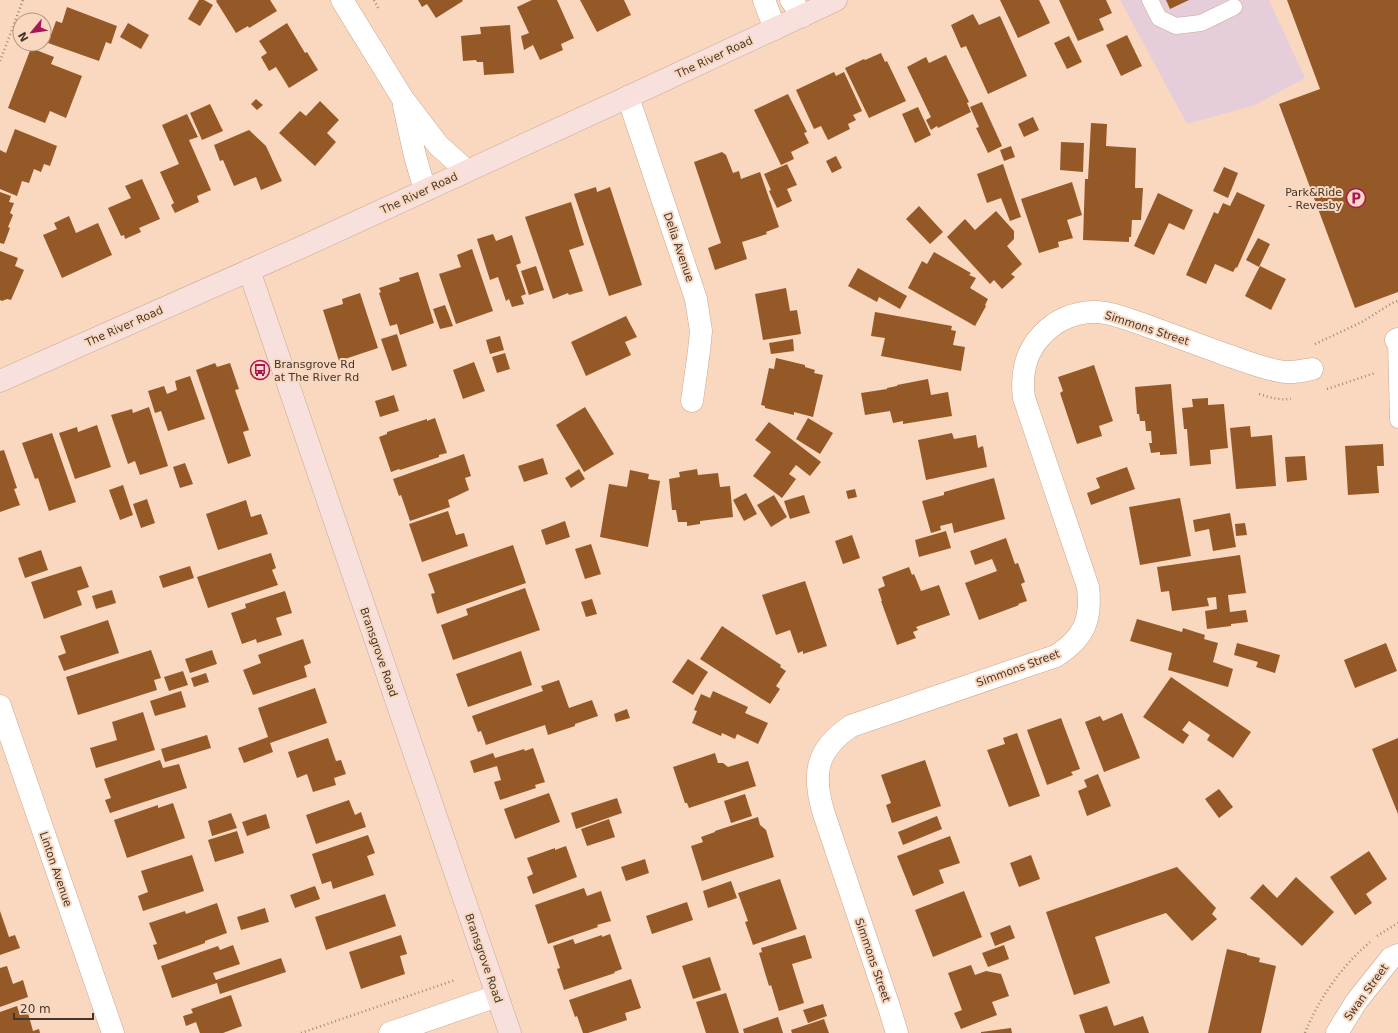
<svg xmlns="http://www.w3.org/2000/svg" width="1398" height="1033" viewBox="0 0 1398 1033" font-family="'DejaVu Sans',sans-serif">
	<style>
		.commercial { fill: #e5ced9 }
		.building { fill: #955927 }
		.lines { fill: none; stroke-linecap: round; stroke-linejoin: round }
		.service-casing { stroke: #c8a891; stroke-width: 17 }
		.minor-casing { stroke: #c8a891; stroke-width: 23 }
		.secondary-casing { stroke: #c8a891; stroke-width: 23 }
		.path { stroke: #a18978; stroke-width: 2.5; stroke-dasharray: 1 3; stroke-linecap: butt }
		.service { stroke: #fff; stroke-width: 16 }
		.minor { stroke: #fff; stroke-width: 22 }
		.secondary { stroke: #f8e0dc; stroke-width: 22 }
		.labels { text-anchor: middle; stroke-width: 4; stroke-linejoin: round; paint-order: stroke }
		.street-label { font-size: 11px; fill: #44362d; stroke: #f9d8bf }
		.poi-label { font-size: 11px; fill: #44362d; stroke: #f9d8bf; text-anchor: end }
	</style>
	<rect width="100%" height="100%" fill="#f9d8bf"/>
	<path class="commercial" d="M1120 0H1269L1305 78 1255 105 1187 124Z"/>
	<path class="building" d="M199 0H204L213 5 200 26 188 19Z
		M217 0H270L277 11 249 28 248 26 236 33 216 1Z
		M418 0H462L463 1 436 18 427 4 422 7Z
		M532 0H557L574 38 561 44 563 50 540 60 533 45 524 50 521 36 529 33 517 7Z
		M580 0H624L631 15 597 32Z
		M1000 0H1039L1050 23 1018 38Z
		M1059 0H1106L1112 13 1099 19 1104 30 1078 41Z
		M1166 0H1189L1170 9Z
		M1287 0H1398V292L1355 308 1279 104 1320 89Z
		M67 7 117 26 111 44 106 42 99 61 48 43 56 21 62 23Z
		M973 14 979 25 1000 16 1027 76 988 94 966 46 961 48 951 25Z
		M128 23 149 35 141 49 120 37Z
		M287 23 305 53 307 52 318 70 289 88 276 67 269 71 261 57 267 53 259 41Z
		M510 25 514 73 484 75 483 62H477L476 60 463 61 461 36 481 34 480 27Z
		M1127 35 1142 66 1121 76 1106 45Z
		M1069 36 1082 62 1067 69 1054 43Z
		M31 48 54 57 51 64 82 76 66 118 50 111 45 123 8 108Z
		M881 53 885 62 887 61 906 101 869 118 845 68 864 59 865 60Z
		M946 55 969 102 967 103 971 112 938 128 937 126 931 130 926 120 931 117 907 67 926 57 929 63Z
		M834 72 836 76 844 72 862 111 853 115 856 120 848 124 850 129 828 140 821 126 814 129 796 90Z
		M788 94 807 132 804 133 809 143 791 152 794 159 781 165 754 110Z
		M256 99 263 105 257 110 251 104Z
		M320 101 339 120 327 133 336 142 315 166 279 133 300 111 306 116Z
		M982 102 1002 146 988 153 976 128 979 127 970 107Z
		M210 104 223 131 202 140 190 113Z
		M918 107 931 135 915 143 902 114Z
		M187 114 198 137 189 140 211 190 197 196 199 202 175 213 171 205 174 203 160 172 179 164 162 125Z
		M1033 117 1039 130 1024 137 1018 124Z
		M1091 123 1107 124 1106 146 1136 148 1135 188H1143L1141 220H1132L1131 237H1129V242L1083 240 1085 179H1088Z
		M15 129 57 146 50 166 44 164 41 172 34 169 29 183 22 181 17 196 0 189V150L6 153Z
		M249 130 266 146 282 181 261 190 256 177 234 186 223 160 220 161 214 145Z
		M1061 142 1084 143 1083 172 1060 170Z
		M1011 146 1015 157 1004 161 1000 150Z
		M722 152 726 155 733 173 739 171 741 179 760 172 779 227 766 232 767 234 742 242 747 259 715 270 708 248 721 243 694 162Z
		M836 156 842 168 832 173 826 161Z
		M787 164 797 185 787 189 792 201 777 208 769 191 771 190 764 174Z
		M1003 164 1021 217 1010 221 1001 198 987 203 977 174Z
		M1224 167 1238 173 1228 198 1213 191Z
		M142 179 160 219 139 228 141 232 125 239 124 235 121 236 108 208 131 198 125 186Z
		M1072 182 1082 215 1067 220 1073 238 1058 242 1059 247 1039 253 1021 199Z
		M596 187 597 192 610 187 642 285 609 296 574 194Z
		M0 192 11 196 9 202 14 203 10 213 13 215 8 227 10 228 4 244 0 243Z
		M1237 192 1265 205 1237 268 1236 267 1233 272 1215 264 1206 284 1186 275 1214 212 1218 214 1223 203 1230 206Z
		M1158 193 1193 210 1184 230 1169 223 1154 255 1134 246Z
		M571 202 584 245 569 250 583 291 569 295 568 293 553 299 525 217Z
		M919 206 943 232 930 244 906 219Z
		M996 211 1014 231V239L1007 246 1022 264 1011 274 1015 277 1002 289 994 280 990 284 947 237 965 219 975 230Z
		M69 216 76 233 98 223 112 255 62 278 43 235 57 229 54 223Z
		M493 234 496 241 512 235 521 263 516 265 526 294 521 296 524 304 512 307 509 299 506 301 498 277 490 280 477 239Z
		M1258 238 1270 244 1259 267 1246 260Z
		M472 249 493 311 456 324 439 274 461 267 457 255Z
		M0 251 18 258 15 266 24 270 11 300 7 299 2 301 0 300Z
		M934 252 971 273 969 275 976 278 970 288 988 299 985 305 986 306 975 326 908 288 922 261 927 264Z
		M536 266 544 290 529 295 521 271Z
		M1260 266 1286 279 1271 310 1245 296Z
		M858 268 907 296 900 309 879 297 877 302 848 286Z
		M418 272 434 323 400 335 397 324 390 326 379 293 381 292 379 288 400 281 399 278Z
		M786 288 790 311 797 310 801 334 763 340 755 294Z
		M360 293 378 348 339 361 323 310 343 304 342 299Z
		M445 305 453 326 440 329 433 309Z
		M875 312 952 326 951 330 956 331 953 345 965 347 961 371 881 356 885 338 871 336Z
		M626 316 637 337 625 342 631 355 586 376 571 342Z
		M397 334 407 366 392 371 381 339Z
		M500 336 504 350 490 354 486 340Z
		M793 339 794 351 771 354 769 343Z
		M505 353 510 369 497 373 492 357Z
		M776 358 805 365V367L815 370 814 373 823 375 813 417 794 412V415L765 408V406L761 405 769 368 774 369Z
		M474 362 485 391 463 399 453 370Z
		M215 363 217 367 230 363 239 389 235 390 249 430 243 432 251 456 228 464 196 370Z
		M1094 365 1113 421 1099 426 1102 436 1077 444 1060 393 1063 391 1058 377Z
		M190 376 205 419 168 431 161 411 155 413 148 391 164 386 167 394 177 390 175 381Z
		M928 379 931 395 948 392 952 416 903 424V421L893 423 890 411 865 415 861 393 887 389V388L897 386V385Z
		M1171 384 1177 454 1160 455V452L1151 453 1149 443H1152L1151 431H1146L1145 421H1140L1139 414H1137L1135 387Z
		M394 395 399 411 380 417 375 401Z
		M1208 398V405L1224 404 1228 448 1210 450 1211 464 1190 466 1187 429H1184L1182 408 1193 407 1192 399Z
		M149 407 168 466 140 475 135 461 128 464 111 415 132 409 133 413Z
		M585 407 614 454 584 472 556 425Z
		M435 418 447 453 439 455V457L400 470 399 469 391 472 379 437 387 434V432L427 419V421Z
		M808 418 833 433 820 454 796 439Z
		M769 422 821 462 810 476 796 465 789 474 796 479 782 498 753 476 771 452 755 440Z
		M97 425 111 467 75 479 59 433 77 427 78 432Z
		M1250 426 1251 437 1272 435 1276 486 1236 489 1230 428Z
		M52 433 76 502 49 511 38 478 35 479 22 443Z
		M952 433 954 439 976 435 978 448 983 446 987 467 926 480 918 440Z
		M1383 444 1384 466H1377L1379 493 1348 495 1345 446Z
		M4 450 17 488 14 489 20 505 0 512V451Z
		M464 454 471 476 465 478 469 490 448 500 450 507 410 521 401 495 399 496 393 479Z
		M1305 456 1307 480 1287 482 1285 457Z
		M543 458 548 474 524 482 518 466Z
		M185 463 193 484 180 488 173 467Z
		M1127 467 1135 489 1091 505 1087 493 1100 488 1096 478Z
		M579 469 585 479 571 488 565 478Z
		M697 469 698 475 718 473 720 487 730 486 733 517 700 521V524L687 526V522H678L676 510H672L669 479 680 477 679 472Z
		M630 470 649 474 648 479 660 481 648 547 600 537 609 484 627 487Z
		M994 478 1005 519 954 533 952 523 940 526 941 530 931 533 922 501 944 495V492Z
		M123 485 133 515 120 520 109 490Z
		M855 489 857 497 848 499 846 491Z
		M746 493 757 514 744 521 733 500Z
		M774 495 787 517 771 527 757 505Z
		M804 495 810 513 790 519 784 501Z
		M1180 498 1191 556 1140 565 1129 507Z
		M147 499 155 523 141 528 133 504Z
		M246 500 251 517 261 514 268 534 218 550 206 514Z
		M448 511 456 535 464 533 468 546 422 562 409 524Z
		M1230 513 1236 547 1213 551 1209 529 1195 532 1193 520Z
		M565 521 570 537 546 545 541 530Z
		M1245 523 1247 535 1236 536 1235 524Z
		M946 531 951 548 919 557 915 540Z
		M852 535 860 558 843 564 835 541Z
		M1006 538 1015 564 1018 563 1025 582 1021 584 1027 601 1018 604 1019 605 979 620 965 583 997 571 992 559 975 565 970 551Z
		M591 544 601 574 585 579 575 549Z
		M513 545 526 583 437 614 431 594 435 593 428 574Z
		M41 550 48 570 25 578 18 558Z
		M271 553 276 568 272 570 278 585 208 608 197 577Z
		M1240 555 1246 593 1228 595 1230 612 1246 610 1248 622 1231 624V626L1207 629 1205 611 1217 609 1216 597 1207 598 1209 606 1172 611 1169 591 1161 592 1157 567Z
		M81 566 89 587 77 591 82 605 44 619 31 582Z
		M190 566 194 578 163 588 159 576Z
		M909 567 912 575 914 574 921 591 939 585 950 615 916 627 918 630 913 632 916 638 897 645 881 601H882L878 589 885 586 882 577Z
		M805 581 827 646 803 654V651L798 653 790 630 776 635 762 595Z
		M525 588 540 630 453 660 441 625 468 615 466 609Z
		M112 590 116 603 96 609 92 596Z
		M285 591 292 613 276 618 282 635 257 643 256 639 242 644 231 613 246 608 245 604Z
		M592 599 597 614 586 617 581 602Z
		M1137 619 1182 632 1183 628 1205 635 1204 639 1218 643 1213 662 1233 669 1228 687 1168 670 1172 653 1130 641Z
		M108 620 119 653 64 671 58 656 66 653 60 636Z
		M722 626 781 665 780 667 786 671 776 686 780 689 770 704 700 659Z
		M303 639 311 663 304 666 307 677 253 695 243 670 261 663 258 655Z
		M1237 643 1280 655 1275 673 1256 667 1258 662 1234 655Z
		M1386 643 1397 671 1355 688 1344 660Z
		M151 650 161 678 154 680 157 690 78 715 66 677Z
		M212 650 217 664 190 673 185 659Z
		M521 651 532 685 468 707 456 674Z
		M688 659 708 672 693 695 672 682Z
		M183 671 188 685 169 691 164 677Z
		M206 673 209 682 194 687 191 678Z
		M1171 677 1251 732 1233 758 1207 740 1210 735 1189 721 1182 730 1189 735 1183 744 1143 717Z
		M559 680 569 708 592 700 598 716 575 724V726L548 735 545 725 486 745 481 731 478 732 472 716 543 691 541 686Z
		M315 688 327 723 270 743 273 752 244 763 238 748 268 737 258 708Z
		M181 691 186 707 155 716 150 701Z
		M713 691 748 707 745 713 768 723 758 744 737 734 735 739 722 733 721 736 692 723 697 711 694 710 701 694 710 698Z
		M627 709 630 718 616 722 614 714Z
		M143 712 155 750 96 768 90 748 117 740 112 722Z
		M1122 713 1140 758 1104 772 1085 722 1100 716 1103 721Z
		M1061 718 1080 769 1071 772 1073 775 1047 785 1027 730Z
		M1017 733 1040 796 1009 807 987 750 1005 744 1003 738Z
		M207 735 211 748 165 762 161 749Z
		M328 738 336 761 341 760 346 774 334 778 336 785 313 792 307 774 297 778 288 752Z
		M1398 738V814L1372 749Z
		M533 748 545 782 535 785 536 788 500 800 494 782 501 780 497 766 474 773 470 761 493 753 495 758 524 749 525 751Z
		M715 753 718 763H723L728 767 748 761 756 786 689 808 687 803H685L673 767Z
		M160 760 163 768 179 764 187 788 110 813 105 800 111 798 104 779Z
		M925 760 941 806 892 823 886 805 891 803 881 775Z
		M1098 774 1111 806 1087 816 1078 791 1087 787 1084 780Z
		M1219 789 1233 807 1219 818 1205 799Z
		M549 793 560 822 515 839 504 809Z
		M745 794 752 816 731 823 724 801Z
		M617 798 622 813 576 829 571 813Z
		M349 800 355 815 361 812 366 827 316 844 306 815Z
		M173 803 185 838 127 858 114 820 158 805V808Z
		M231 813 237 828 212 836 208 821Z
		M266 814 270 828 247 836 242 822Z
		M937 816 942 829 903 845 898 832Z
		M758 817 760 825 766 830 774 857 702 881 691 846 703 842 701 837 715 832V831Z
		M609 819 615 837 587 846 581 829Z
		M237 831 244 853 215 862 208 840Z
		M368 835 375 853 367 856 374 875 333 889 331 881 322 884 312 854Z
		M950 836 960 863 939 870 944 883 913 896 897 856Z
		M566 846 577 877 533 894 527 877 533 874 527 858 555 848V850Z
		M1369 851 1387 879 1366 894 1372 903 1355 915 1330 877Z
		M192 855 204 891 143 911 138 896 148 892 141 871Z
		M1031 855 1040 879 1019 887 1010 863Z
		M645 859 649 873 626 881 621 867Z
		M1177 867 1216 908 1212 914 1217 919 1192 941 1166 913 1095 937 1110 983 1074 995 1046 912Z
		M1296 877 1334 912 1302 946 1250 898 1263 884 1277 898Z
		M780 879 797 929 753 945 745 922 748 921 738 893Z
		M731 881 737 898 708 908 703 891Z
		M315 886 320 899 295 908 290 895Z
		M584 888 587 896 601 891 611 921 597 925 598 927 548 944 535 905Z
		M964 891 982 937 933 957 915 910Z
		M385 894 396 926 326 950 315 917Z
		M687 902 693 920 652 934 646 916Z
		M217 903 227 933 205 941V943L158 960 153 945 157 944 149 923 185 911 186 914Z
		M265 908 269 922 241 930 237 917Z
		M0 911 9 937 15 935 20 948 0 955Z
		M1010 925 1015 938 995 946 990 933Z
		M610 934 622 969 614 972 615 973 564 990 557 969 560 968 553 946 573 939 575 944 602 935V937Z
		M401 935 407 954 400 956 405 974 361 989 349 952Z
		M805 935 812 958 792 964 804 1003 779 1011 771 985 769 986 759 953 762 952 761 948Z
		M233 945 240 964 213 973 216 980 281 958 286 972 220 994 217 983 172 998 161 966 218 946 220 950Z
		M1004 945 1009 959 988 967 982 953Z
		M1227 949 1247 954V955L1260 958 1259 962 1276 966 1261 1033H1208Z
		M710 957 721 990 693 999 682 966Z
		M971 965 975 975 986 971 1001 974 1009 996 992 1002 997 1015 961 1029 954 1013 962 1010 948 973Z
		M7 966 13 984 23 980 28 997 0 1007V968Z
		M631 979 641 1008 625 1013 627 1020 588 1033H583L577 1016 575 1017 569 1000Z
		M726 993 739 1033H706L696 1002Z
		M231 995 242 1026 223 1033H200L196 1022 186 1026 183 1016 193 1013 191 1009Z
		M823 1004 827 1016 808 1023 803 1010Z
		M17 1006 20 1015 28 1013 33 1031 39 1029 40 1033H0V1012Z
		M1107 1006 1114 1026 1143 1016 1149 1033H1085L1079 1015Z
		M778 1017 783 1033H744L743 1029Z
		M824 1019 829 1033H792L791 1030Z
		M1011 1028 1012 1033H981V1032Z"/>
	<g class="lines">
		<defs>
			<path id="service" d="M1150 0 1159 18 1176 26 1201 23 1234 7
				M1396 340 1398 420"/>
			<path id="minor" d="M342 0 403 99 438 145 467 171
				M764 0 775 29
				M791 0 803 16
				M628 97 696 299 701 331 699 351 692 401
				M404 106 415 156 425 190
				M1396 340 1398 339
				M0 706 113 1033
				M390 1033 497 996
				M897 1033 889 1007 824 814C812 775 815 750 851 726L1056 656C1084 638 1092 620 1088 587L1024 398C1021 376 1025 353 1041 336 1055 320 1076 311 1097 312 1116 313 1135 322 1153 328 1177 337 1200 345 1224 354 1242 360 1261 368 1279 371 1290 374 1301 371 1312 369
				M1337 1033 1356 1002 1391 958 1398 955"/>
			<path id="secondary" d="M249 270 510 1033
				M0 381 302 247 628 97 836 0"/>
		</defs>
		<use href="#service" class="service-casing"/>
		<use href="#minor" class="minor-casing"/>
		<use href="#secondary" class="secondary-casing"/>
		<path class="path" d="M374 0 378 8
			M0 61 23 0
			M1315 344 1362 322 1392 303 1398 301
			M1327 389 1375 373
			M1259 394C1271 398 1279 400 1291 399
			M1377 936 1398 923
			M301 1033 455 980
			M1305 1033C1319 998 1341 967 1370 942"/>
		<use href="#service" class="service"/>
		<use href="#minor" class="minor"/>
		<use href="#secondary" class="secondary"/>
	</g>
	<defs>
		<symbol id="parking-ring" viewBox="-11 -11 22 22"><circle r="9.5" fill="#f9d8bf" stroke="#a71757" stroke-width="1.5"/><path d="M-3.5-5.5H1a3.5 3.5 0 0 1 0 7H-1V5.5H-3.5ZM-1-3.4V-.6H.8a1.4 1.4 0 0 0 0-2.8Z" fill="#a71757"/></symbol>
		<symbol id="bus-ring" viewBox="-11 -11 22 22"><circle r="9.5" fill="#f9d8bf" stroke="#a71757" stroke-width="1.5"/><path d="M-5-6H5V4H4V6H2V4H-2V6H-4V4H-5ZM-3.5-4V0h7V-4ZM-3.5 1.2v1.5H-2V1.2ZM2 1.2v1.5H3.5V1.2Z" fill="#a71757"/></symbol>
	</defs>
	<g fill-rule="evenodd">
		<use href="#parking-ring" x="1345" y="187" width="22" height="22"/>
		<use href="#bus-ring" x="249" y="359" width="22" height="22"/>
	</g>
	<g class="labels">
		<g class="street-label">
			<text transform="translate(714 57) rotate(-25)" y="4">The River Road</text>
			<text transform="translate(419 193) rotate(-25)" y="4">The River Road</text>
			<text transform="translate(679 247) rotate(71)" y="4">Delia Avenue</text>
			<text transform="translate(124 326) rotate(-24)" y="4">The River Road</text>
			<text transform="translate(1147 328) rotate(18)" y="4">Simmons Street</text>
			<text transform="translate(379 652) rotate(71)" y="4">Bransgrove Road</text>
			<text transform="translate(1018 668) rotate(-20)" y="4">Simmons Street</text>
			<text transform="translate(56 869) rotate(71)" y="4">Linton Avenue</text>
			<text transform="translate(484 958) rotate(71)" y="4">Bransgrove Road</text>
			<text transform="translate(873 960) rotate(71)" y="4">Simmons Street</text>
			<text transform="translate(1366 992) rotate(-54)" y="4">Swan Street</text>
		</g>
		<g class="poi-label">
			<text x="1342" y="196">Park&amp;Ride<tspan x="1342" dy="13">- Revesby</tspan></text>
			<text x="274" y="368" text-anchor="start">Bransgrove Rd<tspan x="274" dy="13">at The River Rd</tspan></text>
		</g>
	</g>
	<g transform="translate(32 32) rotate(241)"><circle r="19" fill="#f9d8bf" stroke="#b19785"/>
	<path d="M0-3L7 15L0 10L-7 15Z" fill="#a71757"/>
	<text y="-6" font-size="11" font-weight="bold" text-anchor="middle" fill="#44362d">N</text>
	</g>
	<path d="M14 1013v6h79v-6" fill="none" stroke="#44362d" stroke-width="2"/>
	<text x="20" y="1013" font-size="12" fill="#44362d" stroke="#f9d8bf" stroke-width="3" paint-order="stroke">20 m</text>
</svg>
